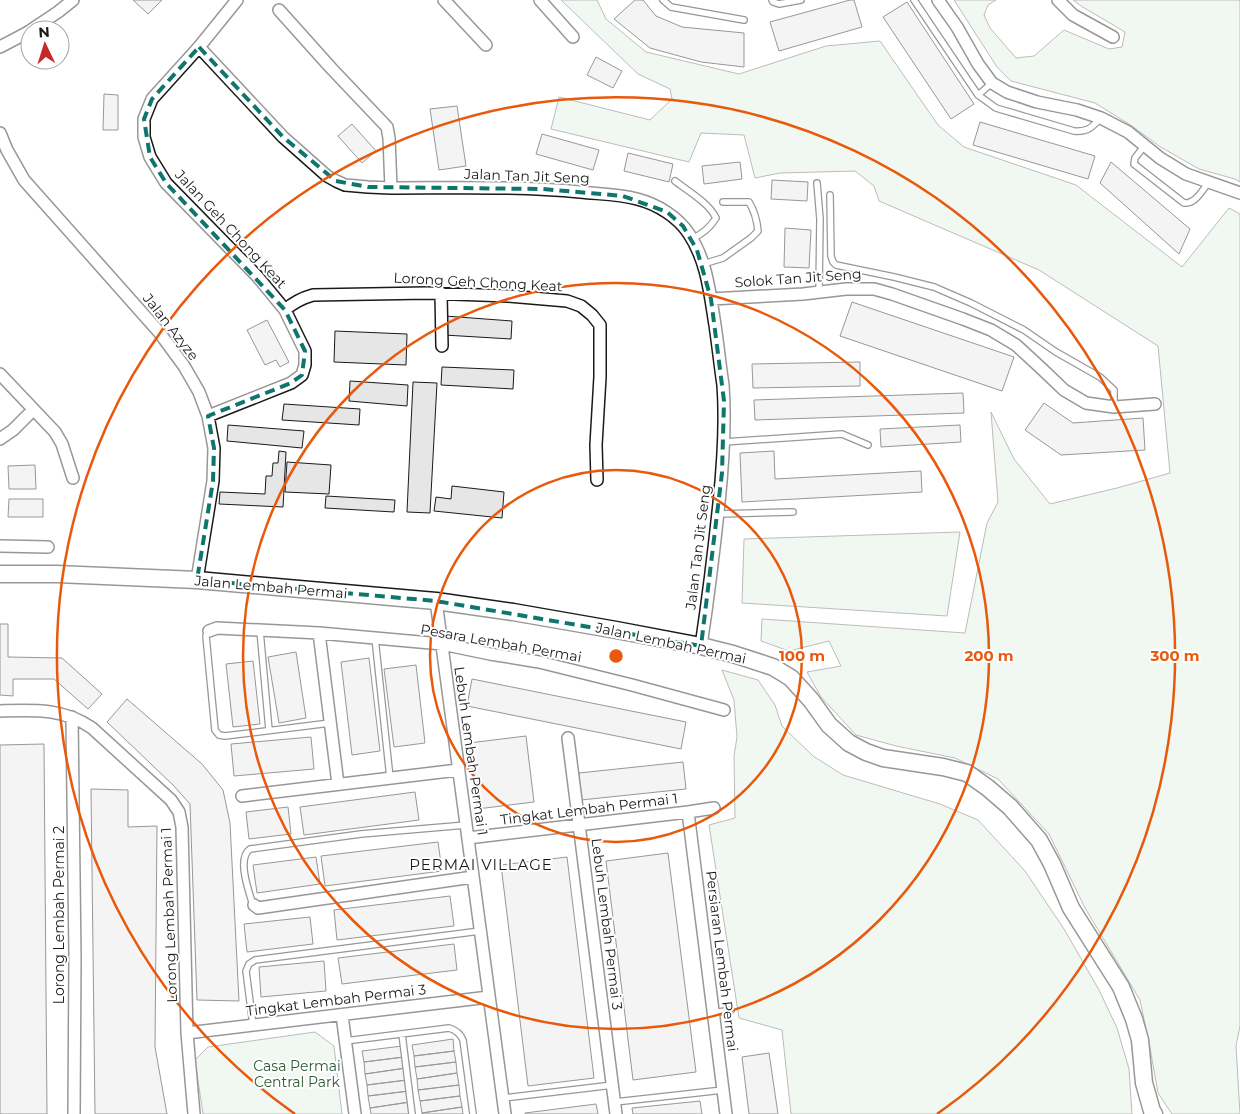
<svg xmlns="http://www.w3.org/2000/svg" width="1240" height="1114" viewBox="0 0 1240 1114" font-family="Montserrat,sans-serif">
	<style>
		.green { fill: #e0efe3; stroke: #6a6a6a }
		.building { fill: #e6e6e6; stroke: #1a1a1a }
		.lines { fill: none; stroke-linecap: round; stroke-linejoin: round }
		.service-casing { stroke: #1a1a1a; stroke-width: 8 }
		.minor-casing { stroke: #1a1a1a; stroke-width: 14 }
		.secondary-casing { stroke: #1a1a1a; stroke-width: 19 }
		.service { stroke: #fff; stroke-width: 5.5 }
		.minor { stroke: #fff; stroke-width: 11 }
		.secondary { stroke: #fff; stroke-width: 16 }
		.marked { fill: none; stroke: #0f766e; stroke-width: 4; stroke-dasharray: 10 6; stroke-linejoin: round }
		.ring { fill: none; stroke: #e8590c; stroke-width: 2.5 }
		.labels { text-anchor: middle; stroke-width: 4; stroke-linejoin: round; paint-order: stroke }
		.street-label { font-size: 14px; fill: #1a1a1a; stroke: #fff }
		.park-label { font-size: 14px; fill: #2b5a34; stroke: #fff }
		.neighbourhood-label { font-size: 15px; letter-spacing: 1px; fill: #1a1a1a; stroke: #fff }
		.centre { fill: #e8590c; stroke: #fff; stroke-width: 2.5 }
		.ring-label { font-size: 15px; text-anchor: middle; font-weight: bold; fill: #e8590c; stroke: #fff; stroke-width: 4; stroke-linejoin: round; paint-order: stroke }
	</style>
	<rect width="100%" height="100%" fill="#fff"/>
	<path class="green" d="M561 0H597L606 19 646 52 739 74 826 46 880 41 938 125 964 147 1076 185 1182 267 1229 208 1240 214V1026L1236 1046 1240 1114H1172L1158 1093 1150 1048 1140 1000 1085 908 1049 834 998 779 955 758 896 746 856 735 821 697 807 672 841 666 829 641 789 651 761 641 762 619 965 633 987 523 998 502 991 412 1014 459 1050 504 1117 488 1170 473 1158 346 1039 270 879 201 874 186 855 171 780 173 755 178 744 135 701 133 689 162 551 129 559 97 650 120 672 99 670 89 638 74Z
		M954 0H996L988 5 984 15 990 28 1016 58 1034 56 1064 30 1109 49 1122 47 1125 32 1081 6 1073 0H1240V182L1235 179 1199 169 1159 146 1132 126 1095 103 1011 81 997 67Z
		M960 532 947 616 742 603 744 539Z
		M722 670 758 680 775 705 782 726 813 756 843 775 940 804 978 820 1025 871 1064 929 1099 990 1117 1028 1129 1069 1132 1114H791L782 1030 739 1018 709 825 735 818 734 756 737 737 734 700Z
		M315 1032 334 1046 342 1114H203L195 1060 208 1047Z"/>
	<path class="building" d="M133 0H162L148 14Z
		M635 0H643L656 16 682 27 744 33V67L701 62 650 48 614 19Z
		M850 0H854L862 27 779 51 770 22Z
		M907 2 974 104 951 119 883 17Z
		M596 57 622 71 613 88 587 75Z
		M104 94 118 95V130H103Z
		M457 106 466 166 439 170 430 109Z
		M980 122 1095 156 1088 179 973 145Z
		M352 124 376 151 362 163 338 136Z
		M542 134 599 150 593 170 536 154Z
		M628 153 673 164 669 182 624 171Z
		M740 162 742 179 704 184 702 166Z
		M1111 162 1190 229 1179 254 1100 183Z
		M772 180 808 182 807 201 771 199Z
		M785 228 811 230 809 268 784 267Z
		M852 302 1014 357 1002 391 840 336Z
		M445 316 512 321 511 339 444 335Z
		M267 320 289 362 280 367 276 360 265 365 247 330Z
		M335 331 407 334 406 365 334 362Z
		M860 362V386L753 388 752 364Z
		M442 367 514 370 513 389 441 385Z
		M350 381 408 385 407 406 349 401Z
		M413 382 437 383 430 513 407 512Z
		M963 393 964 413 755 420 754 400Z
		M1044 403 1073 423 1143 418 1145 450 1061 455 1025 430Z
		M284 404 360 409 359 425 282 420Z
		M228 425 304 431 302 448 227 441Z
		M960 425 961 442 881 447 880 429Z
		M279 451 286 452 283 507 219 504 220 492 265 494 266 476H272L273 463H278Z
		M774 451 775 479 921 471 922 492 742 502 740 453Z
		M287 462 331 465 329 494 285 492Z
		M35 465 36 489H9L8 466Z
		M452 486 504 492 502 518 434 511 436 497 451 499Z
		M326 496 395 500 394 512 325 508Z
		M9 499H43V517H8Z
		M0 624H8V657L62 658 102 694 88 709 54 679H13V696L0 695Z
		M296 652 306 718 279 723 268 657Z
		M369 658 380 751 352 755 341 662Z
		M253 661 260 724 233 727 226 664Z
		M416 665 425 743 394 747 384 669Z
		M472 679 686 722 681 749 467 706Z
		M127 699 202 764 223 790 230 823 239 1001 197 1000 190 804 173 785 107 722Z
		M526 736 534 802 477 809 469 743Z
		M311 737 314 769 234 776 231 744Z
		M44 744 47 1114H0V745Z
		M683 762 686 789 581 800 579 773Z
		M91 789 128 790V827L157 826 155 1047 167 1114H95Z
		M415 792 419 820 304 835 300 807Z
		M288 807 291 834 249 839 246 812Z
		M438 842 442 871 325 886 321 856Z
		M668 853 696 1072 633 1080 606 861Z
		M316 857 320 884 257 893 253 865Z
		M567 857 594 1078 528 1086 501 865Z
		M450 896 454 926 337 940 334 910Z
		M310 917 313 944 247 952 244 924Z
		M454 944 457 970 342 984 338 958Z
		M324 961 326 991 261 997 259 967Z
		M453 1039 454 1051 414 1056 412 1045Z
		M402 1046 404 1057 364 1062 362 1051Z
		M454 1051 456 1062 415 1067 414 1056Z
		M769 1053 778 1114H749L742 1057Z
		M404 1057 406 1068 365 1074 364 1062Z
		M456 1062 457 1073 417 1079 415 1067Z
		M406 1068 407 1080 367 1085 365 1074Z
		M457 1073 459 1085 418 1090 417 1079Z
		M407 1080 409 1091 368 1096 367 1085Z
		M459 1085 460 1096 420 1101 418 1090Z
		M409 1091 410 1102 370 1108 368 1096Z
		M460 1096 462 1107 422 1113 420 1101Z
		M700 1101 702 1114H633L632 1108Z
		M410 1102 412 1114H371L370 1108Z
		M596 1104 598 1114H525V1113Z
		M462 1107 463 1114H422V1113Z"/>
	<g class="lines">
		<defs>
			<path id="service" d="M663 0 671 7 744 20
				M772 0 773 2 779 4 801 0
				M914 0 978 95 996 108 1074 131C1088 132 1091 128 1101 118
				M978 95 992 83
				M1145 145 1135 158 1134 164 1184 203C1195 204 1202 191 1208 183
				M675 181C688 191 709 203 716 218 710 228 702 234 692 239
				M817 183 820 219 819 292
				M830 195 831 256 833 262 836 265 894 277 934 287 971 303 1024 330 1056 352 1100 377 1114 390V407
				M703 264 723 258 751 238 758 231C757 220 755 212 749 202H723
				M724 442 842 434 868 445
				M718 514 793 512
				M209 631 206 636 215 730 219 735 225 736 330 723
				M260 631 269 730
				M375 638 390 778
				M254 905 252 902C248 889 237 858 250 849L361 834 466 825
				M713 1013 731 1010
				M253 1025 246 971 249 964 255 960 480 931
				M402 1034 412 1114
				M345 1041 449 1028C456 1030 460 1033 463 1040L473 1114
				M503 1098 613 1085
				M615 1102 723 1090"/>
			<path id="minor" d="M444 0 486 45
				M540 0 573 37
				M938 0 957 27 978 64 992 83 1007 92 1037 102 1077 110 1101 118 1128 132 1160 158 1186 174 1240 193
				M1058 0 1073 15 1113 37
				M279 10 331 68 387 127 389 138 391 188
				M31 30 58 12 73 0
				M0 47 19 37 30 31
				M199 47 283 137 327 176 336 181 345 185 368 187 391 188C454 188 518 186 580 192 599 194 619 194 637 199 657 204 678 217 689 234 707 261 710 294 715 325 718 345 720 365 723 385 726 424 723 464 719 503 714 551 708 599 701 646
				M0 133 7 150 24 180 159 332 184 366 199 392 208 416 214 448 213 481 197 580
				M441 293 442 346
				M711 299 803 294 846 289H874L892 294 963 319 991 330 1016 345 1042 369 1064 390 1086 403 1114 407 1155 404
				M285 310C294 302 302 298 313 295L427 293 508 296 567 301 581 306 592 315 600 325V377L596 445 597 480
				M0 374 55 432 62 444 73 478
				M208 416 291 383 302 375 305 365V351L285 310 257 276 166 183 150 157 144 137V119L152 99 199 47 237 0
				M0 439 13 430 33 410
				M0 546 48 547
				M436 601 505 1114
				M209 631 217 628 319 633 442 644 490 654 539 662 632 685 724 710
				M319 633 338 784
				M0 711C34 710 63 708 92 728L171 800 179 812 182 827 187 1033 194 1114
				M72 717 75 957 74 1114
				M568 738 616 1114
				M242 796 458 770
				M688 812 726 1114
				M468 838 688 812 714 808
				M254 905 258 908 473 877
				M342 1015 355 1114
				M187 1033 489 997"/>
			<path id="secondary" d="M0 574H57L197 580 436 601 513 612 616 630 701 646 733 654 773 667 791 678 811 700 829 725 849 743 866 752 883 758 943 767 967 773 988 788 1010 807 1039 840 1052 864 1071 908 1121 987 1134 1019 1140 1040 1144 1083 1152 1111 1154 1114"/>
		</defs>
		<use href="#service" class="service-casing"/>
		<use href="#minor" class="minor-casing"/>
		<use href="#secondary" class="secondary-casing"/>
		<use href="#service" class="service"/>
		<use href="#minor" class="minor"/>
		<use href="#secondary" class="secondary"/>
	</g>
	<path d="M0 0H1240V1114H0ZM199 47 283 137 336 181 368 187 543 189 623 196 667 212 683 226 697 250 711 299 724 401 722 473 701 646 436 601 197 580 213 481 214 448 208 416 291 383 302 375 305 351 285 310 166 183 150 157 144 119 152 99Z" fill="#fff" fill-opacity=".55" fill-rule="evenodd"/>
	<path class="marked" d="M199 47 283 137 336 181 368 187 543 189 623 196 667 212 683 226 697 250 711 299 724 401 722 473 701 646 436 601 197 580 213 481 214 448 208 416 291 383 302 375 305 351 285 310 166 183 150 157 144 119 152 99Z"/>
	<g class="ring">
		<circle cx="616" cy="656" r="186"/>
		<circle cx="616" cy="656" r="373"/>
		<path d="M295 1114A559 559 0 1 1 937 1114"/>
	</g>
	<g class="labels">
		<g class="street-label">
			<text transform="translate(527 176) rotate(2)" y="5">Jalan Tan Jit Seng</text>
			<text transform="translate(231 229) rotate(47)" y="5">Jalan Geh Chong Keat</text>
			<text transform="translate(798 278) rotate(-4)" y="5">Solok Tan Jit Seng</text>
			<text transform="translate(478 282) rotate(3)" y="5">Lorong Geh Chong Keat</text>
			<text transform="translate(171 327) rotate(52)" y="5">Jalan Azyze</text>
			<text transform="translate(698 547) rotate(-83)" y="5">Jalan Tan Jit Seng</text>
			<text transform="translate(271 587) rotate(5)" y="5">Jalan Lembah Permai</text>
			<text transform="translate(501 643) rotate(10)" y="5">Pesara Lembah Permai</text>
			<text transform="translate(671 643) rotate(12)" y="5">Jalan Lembah Permai</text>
			<text transform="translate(471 751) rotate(82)" y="5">Lebuh Lembah Permai 1</text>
			<text transform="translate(589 809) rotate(-7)" y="5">Tingkat Lembah Permai 1</text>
			<text transform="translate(59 915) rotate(-90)" y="5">Lorong Lembah Permai 2</text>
			<text transform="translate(169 915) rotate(-92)" y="5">Lorong Lembah Permai 1</text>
			<text transform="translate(607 924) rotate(83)" y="5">Lebuh Lembah Permai 3</text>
			<text transform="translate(722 961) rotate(83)" y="5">Persiaran Lembah Permai</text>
			<text transform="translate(336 1000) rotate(-7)" y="5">Tingkat Lembah Permai 3</text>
		</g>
		<g class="park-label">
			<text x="297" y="1071">Casa Permai<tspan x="297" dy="16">Central Park</tspan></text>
		</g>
		<g class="neighbourhood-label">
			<text x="481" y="870">PERMAI VILLAGE</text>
		</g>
	</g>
	<circle cx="616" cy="656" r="8" class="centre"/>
	<g class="ring-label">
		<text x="802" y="661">100 m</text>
		<text x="989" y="661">200 m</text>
		<text x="1175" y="661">300 m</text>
	</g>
	<g transform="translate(45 45) rotate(356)"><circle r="24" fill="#ffffff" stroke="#a3a3a3"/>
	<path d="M0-4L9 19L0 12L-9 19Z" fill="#c62828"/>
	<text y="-8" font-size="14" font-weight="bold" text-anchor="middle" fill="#1a1a1a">N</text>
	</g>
</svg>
